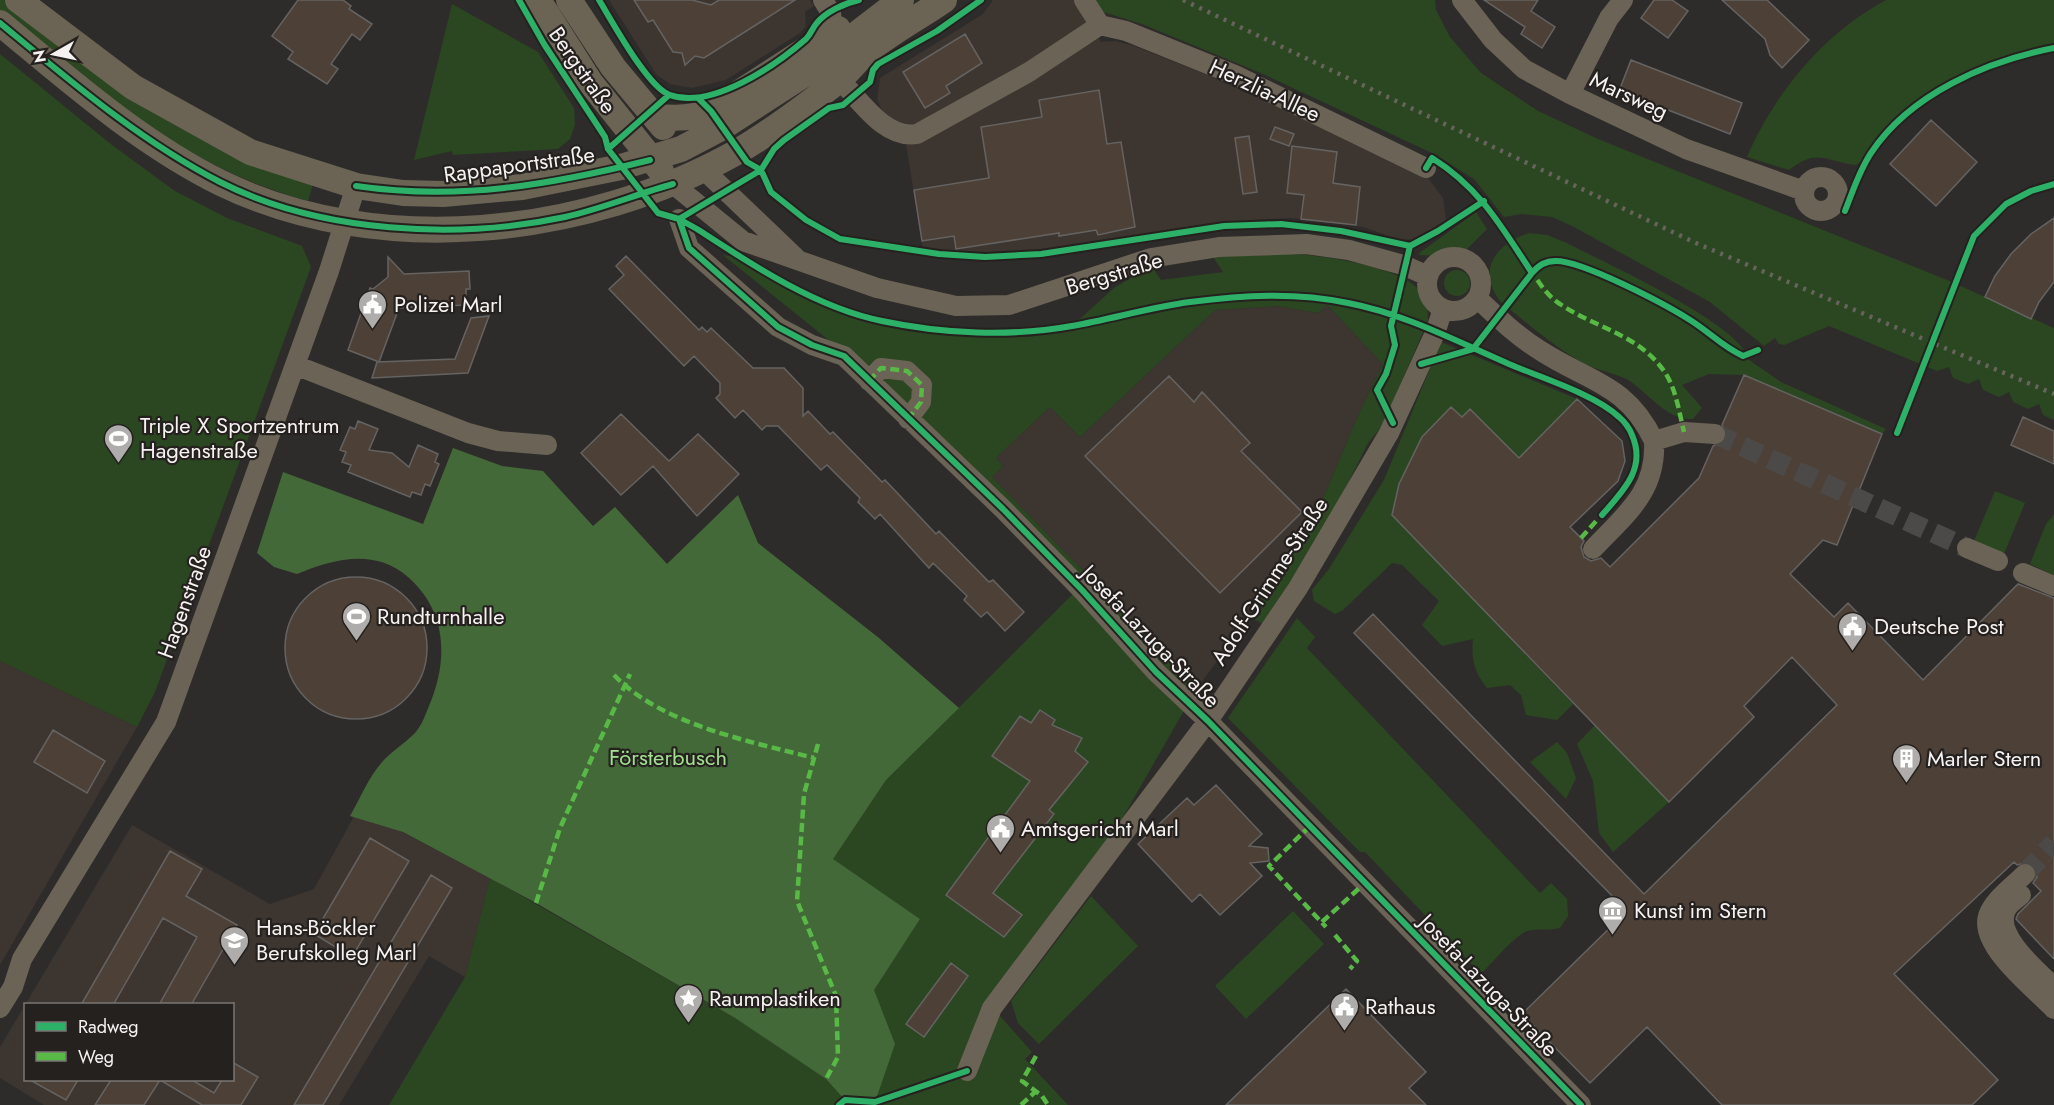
<svg xmlns="http://www.w3.org/2000/svg" width="2054" height="1105" viewBox="0 0 2054 1105" font-family="Jost,sans-serif">
	<style>
		.built { fill: #3d3530; fill-rule: evenodd }
		.green { fill: #2b4721 }
		.forest { fill: #446939 }
		.building { fill: #4d4137; stroke: #646362; stroke-width: 1.5 }
		.lines { fill: none; stroke-linecap: round; stroke-linejoin: round }
		.minor-tunnel { stroke: #4c4a48; stroke-width: 20; stroke-dasharray: 20 10; stroke-linecap: butt }
		.minor { stroke: #6b6355; stroke-width: 20 }
		.major { stroke: #6b6354; stroke-width: 26 }
		.rail { stroke: #68635d; stroke-width: 4.5; stroke-dasharray: 3 6; stroke-linecap: butt }
		.quiet { stroke: #58b947; stroke-width: 4.5; stroke-dasharray: 9 4.5; stroke-linecap: butt }
		.cycleway-casing { stroke: #25211f; stroke-width: 10 }
		.cycleway { stroke: #2db169; stroke-width: 6 }
		.labels { text-anchor: middle; stroke-width: 4.5; stroke-linejoin: round; paint-order: stroke }
		.street-label { font-size: 22px; fill: #f5f2f1; stroke: #25211f }
		.poi-label { font-size: 22px; fill: #f5f2f1; stroke: #25211f; text-anchor: start }
		.park-label { font-size: 22px; fill: #a1e08f; stroke: #25211f }
	</style>
	<rect width="100%" height="100%" fill="#2e2c2a"/>
	<path class="built" d="M609 0H810L814 6 805 12 806 26 800 33 726 80 692 88 670 84 656 74Z
		M993 0H1074L1101 42 1115 41 1134 46 1205 74 1308 120 1428 178 1443 198 1446 221 1417 240 1397 239 1363 227 1292 218 1219 222 1064 248 972 255 923 251 905 137 893 132 877 100 880 78 983 14Z
		M1327 305 1383 364 1360 411 1314 520 1250 617 1197 688 992 477 1003 466 996 458 1050 407 1080 437 1215 310 1278 306 1318 313Z
		M0 661 137 727 0 965Z
		M358 809 490 878 465 977 429 956 339 1105H44L0 1078V1047L132 825 270 904 314 889ZM26 1004H232V1080H26Z"/>
	<path class="green" d="M0 0H4C63 47 122 98 190 133 229 154 271 169 313 184L308 201C185 168 96 89 0 10Z
		M1095 0H1435L1436 10 1450 37 1481 73 1538 111 1598 139 1947 280 2054 328V420L2043 415 2039 404 2028 409 2013 402 2009 392 1999 397 1983 390 1979 379 1968 384 1953 378 1949 367 1937 371 1829 326 1784 345 1779 344 1775 338 1764 346 1710 302 1574 227 1552 217 1521 214 1504 217 1474 179 1434 154 1263 74 1142 24 1103 12Z
		M1886 0H2054V45C1996 56 1933 82 1890 123 1879 134 1870 159 1855 165 1825 161 1817 148 1789 170L1747 157C1774 94 1824 33 1886 0Z
		M452 4 538 52 574 108 575 125 570 139 558 149 453 155 452 151 414 160Z
		M0 54 112 145 175 191 227 218 302 246 311 267 155 692 137 727 0 661Z
		M1476 212 1487 229 1465 251C1448 249 1431 259 1418 254Z
		M1529 233 1547 235 1567 243C1603 262 1741 324 1749 360L1781 382 1886 429 1882 434 1744 375 1709 374 1682 385 1702 408 1693 419C1667 421 1649 393 1628 380 1615 373 1599 371 1585 364 1554 347 1527 323 1500 301 1477 269 1495 245 1529 233Z
		M1291 254C1321 255 1394 266 1416 287 1426 296 1428 308 1428 321L1382 426 1368 443 1323 533 1265 625 1250 617 1314 520 1360 411 1383 364 1327 305 1318 313 1278 306 1215 310 1080 437 1050 407 996 458 1003 466 992 477 1197 688 1088 878 993 1008 1032 1052 1025 1059 1068 1105H855L845 1100 841 1105H389L465 977 490 878 735 1018 826 1079 845 1099 893 1040 873 990 920 919 832 859 886 780 1081 586 846 354 723 255 741 258 804 294 880 321 967 332 1025 333 1071 327 1114 288 1151 266 1161 280 1223 272 1213 257Z
		M1444 283a13 13 0 1 1 26 0a13 13 0 1 1-26 0Z
		M1441 342 1577 399 1519 458 1470 409 1462 417 1451 407C1416 443 1403 466 1392 515L1573 704 1557 720 1526 715 1521 695 1510 685 1487 688C1474 672 1471 659 1473 639L1442 646 1422 625 1439 601 1402 565 1392 563 1343 610 1335 614 1314 601 1312 590 1329 569 1384 480Z
		M1995 491 2025 503 2004 554 1974 541Z
		M2054 514V575L2030 564 2046 524Z
		M1297 618 1315 637 1307 648 1540 893 1551 883 1567 899 1568 916 1560 928C1549 931 1539 928 1527 931 1515 935 1491 964 1481 974L1365 852H1360L1228 718Z
		M1595 725 1669 802 1613 852 1599 833 1593 781 1577 744Z
		M1557 742 1567 753 1576 778 1566 799 1530 762Z
		M1091 896 1138 946 1039 1044 1018 1023 1011 1001Z
		M1293 911 1324 944 1246 1019 1215 986Z"/>
	<path class="forest" d="M453 448 502 466 543 471 593 526 615 507 667 564 738 495 758 543 879 638 959 708 886 780 833 859 920 919 874 990 895 1044 875 1102 845 1100 826 1079 735 1018 536 903 403 832 350 816C360 799 369 776 383 761 392 751 404 744 414 734 421 727 425 716 429 706 448 661 448 612 408 577 374 548 334 559 297 574L274 567 257 553 283 472 423 524Z"/>
	<path class="building" d="M298 0H343L351 6 349 9 372 24 360 40 352 34 331 64 338 69 327 84 288 59 293 52 272 36Z
		M634 0H692L711 5 719 0H795L704 58 695 56 685 65 682 53 673 52 653 20 648 22Z
		M1484 0H1538L1531 11 1555 27 1542 48 1521 34 1525 27Z
		M1654 0H1672L1688 11 1668 38 1641 18Z
		M1722 0H1767L1809 40 1782 68 1770 55 1765 39Z
		M965 34 982 63 946 86 950 93 925 108 903 72Z
		M1631 60 1742 103 1730 134 1619 91Z
		M1099 90 1107 144 1121 142 1135 227 1098 235 1096 230 1059 236V233L956 249 954 236 922 241 914 190 989 178 981 127 1042 117 1039 100Z
		M1931 120 1977 162 1936 206 1890 164Z
		M1275 127 1294 134 1289 146 1270 139Z
		M1249 136 1257 192 1243 194 1235 138Z
		M1292 146 1337 152 1333 183 1360 187 1356 225 1301 219 1304 195 1287 193Z
		M2054 218V282L2039 302 2031 319 1985 297 1995 276 2011 254 2031 234Z
		M626 256 699 330 702 327 707 332 711 328 753 368H784L803 388V416L808 411 830 434 833 432 882 482 885 480 936 534 939 531 989 582 993 580 1024 612 1005 631 987 612 981 617 964 600 967 596 933 563 929 568 880 514 875 519 858 502 860 498 827 465 821 470 778 426H766L762 430 743 410 735 418 716 398 720 394V383L694 356 684 366 609 289 624 275 616 266Z
		M388 257 404 274 469 271 470 289H466V305L399 308 379 362 348 350 370 288 373 289 388 277Z
		M489 316 468 373 372 378 377 362 455 359 471 318Z
		M1744 375 1882 434 1837 545 1823 540 1790 574 1834 617 1848 603 1923 680 2018 584 2054 598V959L2016 919 2018 914 2041 891 2033 883 2037 877 2034 866 2028 862 2017 865 2014 862 1894 974 1998 1080 1972 1105H1722L1647 1027 1590 1083 1522 1014 1627 911 1354 633 1373 614 1644 894 1837 705 1792 657 1744 706 1754 717 1669 802 1392 515 1399 484 1422 437 1451 407 1462 417 1470 409 1519 458 1577 399 1622 441 1625 461 1618 481 1570 527 1584 541 1581 547 1584 557 1591 561 1601 558 1610 567 1699 478 1713 446 1725 440 1727 434 1722 425Z
		M1169 376 1194 402 1202 392 1250 443 1241 451 1302 512 1220 593 1085 456Z
		M621 414 669 461 698 434 739 474 697 516 653 466 621 495 581 453Z
		M2023 417 2054 431V464L2011 445Z
		M358 421 378 429 369 450 392 453 409 467 418 445 438 454 435 462 439 464 430 486 425 484 421 495 412 492 410 497 348 472 351 465 342 462 346 452 340 450 350 427 355 429Z
		M285 648a71 71 0 1 1 142 0a71 71 0 1 1-142 0Z
		M1040 710 1055 720 1052 725 1082 738 1075 751 1088 762 1049 810 1054 814 993 893 1022 915 1004 937 946 895 1030 781 992 756 1020 716 1031 723Z
		M53 730 105 761 87 793 34 762Z
		M1216 785 1262 834 1249 846 1268 848 1269 861 1250 863 1262 876 1220 915 1200 894 1192 902 1138 844 1187 798 1194 805Z
		M370 838 409 861 352 957 314 934Z
		M170 851 202 869 186 896 237 925 191 1005H159L197 937 163 918 113 1005H81Z
		M431 875 452 888 323 1105H294Z
		M951 963 968 976 924 1037 906 1024Z
		M1346 989 1426 1072 1409 1088 1426 1105H1226Z
		M232 1062 258 1077 241 1105H202L160 1080H192L214 1093 222 1080H232Z
		M30 1080H78L66 1100Z
		M111 1080H160L144 1105H95Z"/>
	<g class="lines">
		<path class="minor-tunnel" d="M1715 434 1967 548
			M2025 874 2054 843"/>
		<path class="minor" d="M823 0 831 13 834 43
			M1462 0 1493 40 1524 69 1570 94 1686 149 1804 191
			M1100 25 1126 31 1235 75 1426 168
			M839 79C860 100 885 140 917 134L1029 72 1100 25 1084 0
			M1570 94 1609 18 1623 0
			M703 169 796 258
			M1804 194a17 17 0 1 1 34 0a17 17 0 1 1-34 0Z
			M673 184 743 241 877 288 956 306 1009 305 1151 258 1219 247 1306 244 1349 250 1403 265 1428 276
			M679 219 689 248 778 327 812 345 844 356 1003 509 1082 590 1156 672 1208 721 1581 1105
			M1427 284a27 27 0 1 1 54 0a27 27 0 1 1-54 0Z
			M1477 298C1497 317 1518 337 1541 351 1589 382 1627 384 1654 441L1684 432 1715 434
			M295 365 468 433 498 441 547 445
			M869 381 881 368 907 371 922 385 921 402 908 419
			M1967 548 1998 561
			M1593 549C1625 515 1657 492 1654 441
			M2023 573 2054 586
			M2025 874C2013 886 1993 900 1988 916 1979 946 2035 989 2054 1009
			M2021 895C2017 899 2010 903 2007 908 1991 933 2038 971 2054 987
			M0 1008 13 987 22 959 166 722 329 271 356 186
			M967 1071 992 1008 1208 721 1298 588 1389 433 1435 333 1443 309"/>
		<path class="major" d="M18 0 133 87 250 152 356 186 403 193 443 194 522 187 621 167 681 149 721 128 806 73 901 0
			M538 0 590 82 661 171
			M569 0 613 67 663 127
			M0 23C69 80 140 143 221 183 379 260 587 236 737 152 770 133 807 105 838 81 847 73 855 63 864 54 888 34 918 18 944 0
			M654 116C674 119 692 119 711 111L838 29"/>
		<path class="rail" d="M1183 0 1698 244 2054 394"/>
		<path class="quiet" d="M1530 269C1538 281 1547 296 1560 304 1595 328 1638 334 1664 371 1676 388 1679 412 1684 432
			M869 381 881 368 907 371 922 385 921 402 908 419
			M1581 538 1605 511
			M614 675C662 725 749 741 814 758
			M818 744 804 794 797 901 836 996 838 1057 826 1079
			M1310 826 1269 866 1326 927
			M536 903 560 828 630 674
			M1322 922 1365 883
			M1335 935 1357 961 1350 969
			M1036 1056 1022 1081 1042 1096 1048 1105
			M1021 1105 1035 1092"/>
		<defs>
			<path id="cycleway" d="M519 0 544 44 605 137 608 149 658 213 679 219 697 229C752 265 817 308 882 321 943 334 1011 337 1072 326 1112 319 1151 307 1190 302 1243 295 1296 292 1348 303 1406 314 1462 344 1516 367 1546 379 1597 396 1619 417 1624 421 1630 429 1632 435 1647 469 1622 492 1602 515
				M599 0C612 21 648 88 670 95 712 110 776 65 806 39 811 34 812 29 816 24 825 12 845 3 859 0
				M0 23C69 80 140 141 220 182 320 233 457 240 565 217 601 209 637 194 673 184
				M698 98 711 111 747 162 761 170 771 192 806 220 840 239 939 254 985 257 1041 254 1224 226 1281 224 1341 231 1410 246
				M608 149 669 95
				M1426 168 1432 158C1480 188 1501 226 1532 273
				M356 186C459 201 550 185 650 160
				M1845 211C1853 191 1859 171 1871 153 1910 94 1987 61 2054 48
				M679 219 689 248 778 327 812 345 844 356 1003 509 1082 590 1156 672 1208 721 1581 1105
				M679 219 761 170 774 149 784 140 829 108 843 105 870 82 873 70 878 64 937 31 981 0
				M1421 364 1473 349 1532 273C1539 265 1545 261 1556 261 1583 261 1665 304 1690 320 1708 331 1723 347 1743 356L1758 350
				M1393 423 1377 390 1386 374 1395 345 1391 326 1410 246 1438 231 1484 201
				M1897 433 1974 236 2006 204 2031 191 2054 184
				M839 1105 845 1100 875 1102 967 1071"/>
		</defs>
		<use href="#cycleway" class="cycleway-casing"/>
		<use href="#cycleway" class="cycleway"/>
	</g>
	<defs>
		<symbol id="civic-pin" viewBox="-11 -11 22 30"><path d="M0 17L-7.5 6A9.5 9.5 0 1 1 7.5 6Z" fill="#afadab" stroke="#25211f"/><path d="M-.6-6.5H3V-4.5H.6V-3L4-1V1h2V6H-6V1h2V-1L-.6-3ZM-1.2 2.5V6h2.4V2.5Z" fill="#fff"/></symbol>
		<symbol id="stadium-pin" viewBox="-11 -11 22 30"><path d="M0 17L-7.5 6A9.5 9.5 0 1 1 7.5 6Z" fill="#afadab" stroke="#25211f"/><path d="M0-5a6.5 5 0 1 0 0 10a6.5 5 0 1 0 0-10ZM-3.5-1.8h7v3.6h-7Z" fill="#fff"/></symbol>
		<symbol id="building-pin" viewBox="-11 -11 22 30"><path d="M0 17L-7.5 6A9.5 9.5 0 1 1 7.5 6Z" fill="#afadab" stroke="#25211f"/><path d="M-4-6H4V6H1V3H-1V6H-4ZM-2.5-4.3h1.7v1.8h-1.7ZM.8-4.3h1.7v1.8H.8ZM-2.5-1h1.7V.8h-1.7ZM.8-1h1.7V.8H.8Z" fill="#fff"/></symbol>
		<symbol id="museum-pin" viewBox="-11 -11 22 30"><path d="M0 17L-7.5 6A9.5 9.5 0 1 1 7.5 6Z" fill="#afadab" stroke="#25211f"/><path d="M0-6L6-3V-2H-6V-3ZM-5-1h2V3h-2ZM-1-1h2V3h-2ZM3-1h2V3H3ZM-6 4H6V6H-6Z" fill="#fff"/></symbol>
		<symbol id="school-pin" viewBox="-11 -11 22 30"><path d="M0 17L-7.5 6A9.5 9.5 0 1 1 7.5 6Z" fill="#afadab" stroke="#25211f"/><path d="M0-5L7-2L0 1L-7-2ZM-4 1L0 2.5L4 1V4Q0 6-4 4Z" fill="#fff"/></symbol>
		<symbol id="sight-pin" viewBox="-11 -11 22 30"><path d="M0 17L-7.5 6A9.5 9.5 0 1 1 7.5 6Z" fill="#afadab" stroke="#25211f"/><path d="M0-6L1.8-2.2L6-1.7L2.9 1.2L3.7 5.4L0 3.3L-3.7 5.4L-2.9 1.2L-6-1.7L-1.8-2.2Z" fill="#fff"/></symbol>
	</defs>
	<g fill-rule="evenodd">
		<use href="#civic-pin" x="356" y="288" width="33" height="45"/>
		<use href="#stadium-pin" x="102" y="422" width="33" height="45"/>
		<use href="#stadium-pin" x="340" y="600" width="33" height="45"/>
		<use href="#civic-pin" x="1836" y="610" width="33" height="45"/>
		<use href="#building-pin" x="1890" y="742" width="33" height="45"/>
		<use href="#civic-pin" x="984" y="812" width="33" height="45"/>
		<use href="#museum-pin" x="1596" y="894" width="33" height="45"/>
		<use href="#school-pin" x="218" y="924" width="33" height="45"/>
		<use href="#sight-pin" x="672" y="982" width="33" height="45"/>
		<use href="#civic-pin" x="1328" y="990" width="33" height="45"/>
	</g>
	<g class="labels">
		<g class="street-label">
			<text transform="translate(583 70) rotate(55)" y="8">Bergstraße</text>
			<text transform="translate(1265 90) rotate(25)" y="8">Herzlia-Allee</text>
			<text transform="translate(1629 95) rotate(25)" y="8">Marsweg</text>
			<text transform="translate(519 164) rotate(-8)" y="8">Rappaportstraße</text>
			<text transform="translate(1114 273) rotate(-17)" y="8">Bergstraße</text>
			<text transform="translate(1269 581) rotate(-57)" y="8">Adolf-Grimme-Straße</text>
			<text transform="translate(184 602) rotate(-70)" y="8">Hagenstraße</text>
			<text transform="translate(1151 636) rotate(46)" y="8">Josefa-Lazuga-Straße</text>
			<text transform="translate(1489 985) rotate(46)" y="8">Josefa-Lazuga-Straße</text>
		</g>
		<g class="poi-label">
			<text x="394" y="312">Polizei Marl</text>
			<text x="140" y="433">Triple X Sportzentrum<tspan x="140" dy="25">Hagenstraße</tspan></text>
			<text x="377" y="624">Rundturnhalle</text>
			<text x="1874" y="634">Deutsche Post</text>
			<text x="1927" y="766">Marler Stern</text>
			<text x="1021" y="836">Amtsgericht Marl</text>
			<text x="1634" y="918">Kunst im Stern</text>
			<text x="256" y="935">Hans-Böckler<tspan x="256" dy="25">Berufskolleg Marl</tspan></text>
			<text x="709" y="1006">Raumplastiken</text>
			<text x="1365" y="1014">Rathaus</text>
		</g>
		<g class="park-label">
			<text x="668" y="765">Försterbusch</text>
		</g>
	</g>
	<rect x="24" y="1003" width="210" height="78" fill="#25211f" stroke="#787573" stroke-width="1.5"/>
	<rect x="36" y="1022" width="30" height="9" fill="#2db169" stroke="#787573" stroke-width="1.5"/>
	<text x="78" y="1033" font-size="18" fill="#f5f2f1">Radweg</text>
	<rect x="36" y="1052" width="30" height="9" fill="#58b947" stroke="#787573" stroke-width="1.5"/>
	<text x="78" y="1063" font-size="18" fill="#f5f2f1">Weg</text>
	<g transform="translate(54 54) rotate(261)" stroke="#25211f" stroke-width="4.5" paint-order="stroke">
	<path d="M0-4.5L10 22L0 15L-10 22Z" fill="#f5f2f1"/>
	<text y="-9" font-size="16" font-weight="bold" text-anchor="middle" fill="#f5f2f1">N</text>
	</g>
</svg>
